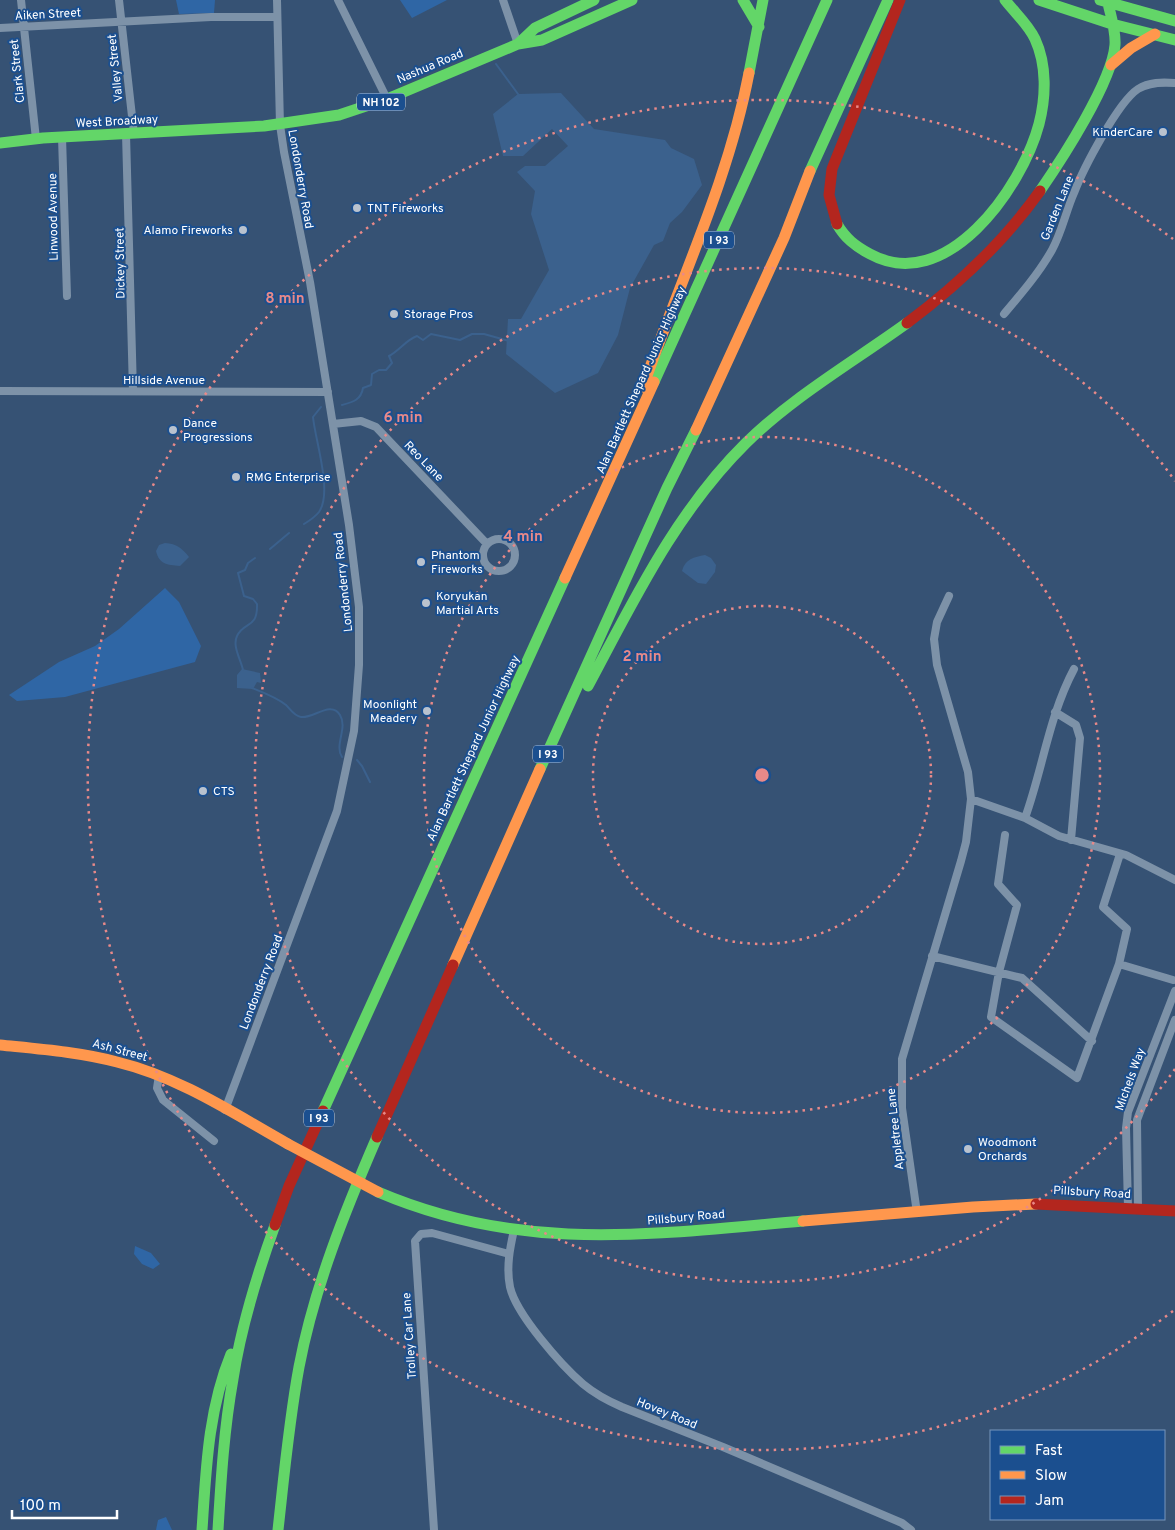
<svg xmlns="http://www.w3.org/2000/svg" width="1175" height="1530" viewBox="0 0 1175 1530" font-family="Overpass,sans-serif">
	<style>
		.green { fill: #2f66a5 }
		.water { fill: #3b618d }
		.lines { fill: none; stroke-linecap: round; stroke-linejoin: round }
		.stream { stroke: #3b618d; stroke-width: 2 }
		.street { stroke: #7d92a8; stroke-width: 8 }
		.fast { stroke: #63d668; stroke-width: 11 }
		.slow { stroke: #ff974d; stroke-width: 11 }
		.jam { stroke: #b3261e; stroke-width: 11 }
		.slow-bridge { stroke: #ff974d; stroke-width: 11 }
		.ring { fill: none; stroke: #e88989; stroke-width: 2.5; stroke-dasharray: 2.5 5 }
		.poi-dot { fill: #b9c2ce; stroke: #1b4f8f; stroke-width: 2 }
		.labels { text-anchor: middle; stroke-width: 4; stroke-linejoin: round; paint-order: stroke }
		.shield { fill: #1b4f8f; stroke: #bbcadd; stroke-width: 1 }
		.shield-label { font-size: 11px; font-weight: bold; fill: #fff }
		.street-label { font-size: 12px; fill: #fff; stroke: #1b4f8f }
		.poi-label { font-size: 12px; fill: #fff; stroke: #1b4f8f; text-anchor: start }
		.centre { fill: #e88989; stroke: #1b4f8f; stroke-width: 2.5 }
		.ring-label { font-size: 15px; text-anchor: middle; font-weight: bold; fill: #e88989; stroke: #1b4f8f; stroke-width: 4; stroke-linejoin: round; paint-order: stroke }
	</style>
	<rect width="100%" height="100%" fill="#365274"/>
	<path class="green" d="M176 0H215L214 13 179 14Z
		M400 0H447L412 18Z
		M165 588 179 602 201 646 195 662 65 697 17 701 9 695 59 662 95 646 119 629Z
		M135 1246 151 1253 160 1264 153 1269 142 1264 134 1254Z
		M166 1517 172 1530H156L158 1520Z"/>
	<path class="water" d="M561 93 594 129 665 140 671 148 694 159 702 185 682 212 670 223 663 241 654 245 630 288 618 335 598 373 555 393 506 354 508 319H521L549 270 531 214 535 191 517 172 525 166H545L568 146 552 129 523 156H503L493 114 518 94Z
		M165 543C177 544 182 548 189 557L180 566C167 565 159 564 156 551L159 545Z
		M705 555 711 558 716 565 715 572 706 584 698 583 682 571C685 559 694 557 705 555Z
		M242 669 260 673 261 683 257 682 253 689 237 688V675Z"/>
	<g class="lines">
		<path class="stream" d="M496 64 518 94
			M342 405C353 402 361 400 363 388L371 385 372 374 379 370H386L392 363 389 356C400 350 406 340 417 336L423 340 431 334 460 340 472 334H484L509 341
			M304 524C309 521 315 517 319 512 333 492 315 440 313 417L321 407
			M270 549 289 533
			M243 670C241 660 232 646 237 636 244 621 258 629 257 604L253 599 244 596 238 573 245 570 248 563 255 558
			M252 688C262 692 276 697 286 705 291 710 294 716 301 717 313 719 331 700 340 715 348 728 334 745 342 757
			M357 760 362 766 370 782"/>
		<path class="street" d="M21 0 36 139
			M119 0 134 134
			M338 0 387 99
			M503 0 518 44
			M0 28 211 17H277
			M126 134 133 391
			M62 137 67 296
			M1004 314C1021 294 1039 273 1052 250 1062 232 1066 211 1074 193 1083 169 1118 102 1138 89 1149 82 1162 82 1175 83
			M0 391 328 392
			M333 424 361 421 376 427 487 544
			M483 555a16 16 0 1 1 32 0a16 16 0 1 1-32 0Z
			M1055 712 1076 725 1080 738 1071 840
			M971 799 1025 818 1059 836 1126 855 1175 880
			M1025 818C1043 768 1049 716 1074 669
			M1005 835 998 884 1017 905 999 972 991 1017 1077 1078 1119 964 1127 929 1103 907 1120 854
			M932 956 1022 978 1092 1041
			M1119 964 1173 980
			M159 1075 157 1088 163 1100 214 1141
			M225 1110 337 811 354 731 359 665V607L349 525 310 282 284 152 280 125 277 0
			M1128 1208 1126 1128 1128 1112 1175 991
			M1138 1208 1137 1120 1175 1020
			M917 1213 902 1108V1059L961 861 966 842 971 799 968 772 937 665 934 639 937 622 949 596
			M514 1230C510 1248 506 1267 510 1287 516 1314 561 1365 583 1384 595 1394 608 1401 622 1407L723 1447 902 1523 911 1530
			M434 1530 415 1241 421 1234 432 1233 509 1254"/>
		<path class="fast" d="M743 0 759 27
			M1039 0 1112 24 1175 40
			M1100 0 1175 21
			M518 44 535 28 594 0
			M749 73 763 0
			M0 143 43 138 264 126 339 115 387 99 518 44 542 40 632 0
			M810 171 888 0
			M1040 191C1062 159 1112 82 1115 45 1116 31 1111 17 1108 3
			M837 224C845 238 855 246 870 254 946 296 1022 188 1039 124 1046 97 1047 65 1035 39 1028 24 1015 13 1005 0
			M654 382 827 0
			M588 686C634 600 676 512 746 443 794 396 853 362 907 323
			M540 769 667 488 696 430
			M323 1111 565 578
			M378 1192C523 1254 652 1234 803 1221
			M202 1530C206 1470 208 1410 231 1354
			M218 1530C221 1479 224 1429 233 1379 241 1326 257 1275 275 1225
			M278 1530C284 1476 289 1421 299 1367 314 1288 345 1211 377 1137"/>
		<path class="slow" d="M1111 65 1131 48 1155 34
			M643 387C679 283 728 182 749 73
			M696 430 784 238 810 171
			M565 578 654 382
			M453 965 540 769
			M0 1045C39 1049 79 1052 117 1062 179 1077 233 1113 288 1144
			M803 1221 973 1207 1036 1204"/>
		<path class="jam" d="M837 224 829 195 832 169 900 0
			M907 323C958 285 1003 243 1040 191
			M377 1137 453 965
			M1036 1204 1175 1211
			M275 1225 289 1186 323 1111"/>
		<path class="slow-bridge" d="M288 1144 378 1192"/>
	</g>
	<g class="ring">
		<circle cx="762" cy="775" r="169"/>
		<circle cx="762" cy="775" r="338"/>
		<path d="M1175 1069A507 507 0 1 1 1175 481"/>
		<path d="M1173 1311A675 675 0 1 1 1173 239"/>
	</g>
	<g class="poi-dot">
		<circle cx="1163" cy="132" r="5"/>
		<circle cx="357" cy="208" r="5"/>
		<circle cx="243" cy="230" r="5"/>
		<circle cx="394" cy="314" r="5"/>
		<circle cx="173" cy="430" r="5"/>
		<circle cx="236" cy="477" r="5"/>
		<circle cx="421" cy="562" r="5"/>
		<circle cx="426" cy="603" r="5"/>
		<circle cx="427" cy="711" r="5"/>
		<circle cx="203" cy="791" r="5"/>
		<circle cx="968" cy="1149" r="5"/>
	</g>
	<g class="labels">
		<g class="shield">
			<rect x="357" y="93.5" width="48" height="17" rx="4"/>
			<rect x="704" y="231.5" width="30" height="17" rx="4"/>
			<rect x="533" y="745.5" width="30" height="17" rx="4"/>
			<rect x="304" y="1109.5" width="30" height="17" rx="4"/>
		</g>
		<g class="shield-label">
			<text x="381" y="106">NH 102</text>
			<text x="719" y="244">I 93</text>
			<text x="548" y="758">I 93</text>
			<text x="319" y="1122">I 93</text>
		</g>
		<g class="street-label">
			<text transform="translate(48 14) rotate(-3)" y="4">Aiken Street</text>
			<text transform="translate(430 66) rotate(-23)" y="4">Nashua Road</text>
			<text transform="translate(115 68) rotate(-96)" y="4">Valley Street</text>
			<text transform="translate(17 71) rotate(-96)" y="4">Clark Street</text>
			<text transform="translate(117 121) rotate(-3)" y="4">West Broadway</text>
			<text transform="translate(301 179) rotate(80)" y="4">Londonderry Road</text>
			<text transform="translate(1057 208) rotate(-68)" y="4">Garden Lane</text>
			<text transform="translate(53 217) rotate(-91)" y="4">Linwood Avenue</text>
			<text transform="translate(120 263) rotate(-91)" y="4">Dickey Street</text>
			<text x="164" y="384">Hillside Avenue</text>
			<text transform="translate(641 380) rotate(-66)" y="4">Alan Bartlett Shepard Junior Highway</text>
			<text transform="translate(424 461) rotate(46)" y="4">Reo Lane</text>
			<text transform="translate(343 582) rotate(-96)" y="4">Londonderry Road</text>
			<text transform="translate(473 748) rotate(-65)" y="4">Alan Bartlett Shepard Junior Highway</text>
			<text transform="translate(261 982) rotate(-69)" y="4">Londonderry Road</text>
			<text transform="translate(120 1050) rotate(15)" y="4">Ash Street</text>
			<text transform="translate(1130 1079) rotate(-70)" y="4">Michels Way</text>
			<text transform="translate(895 1129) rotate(-96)" y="4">Appletree Lane</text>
			<text transform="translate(1092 1192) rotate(3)" y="4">Pillsbury Road</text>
			<text transform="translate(686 1217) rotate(-5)" y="4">Pillsbury Road</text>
			<text transform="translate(409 1336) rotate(-94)" y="4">Trolley Car Lane</text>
			<text transform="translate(667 1413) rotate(22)" y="4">Hovey Road</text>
		</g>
		<g class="poi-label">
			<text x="1153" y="136" text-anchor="end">KinderCare</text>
			<text x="367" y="212">TNT Fireworks</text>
			<text x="233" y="234" text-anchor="end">Alamo Fireworks</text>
			<text x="404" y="318">Storage Pros</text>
			<text x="183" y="427">Dance<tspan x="183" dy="14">Progressions</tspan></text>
			<text x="246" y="481">RMG Enterprise</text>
			<text x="431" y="559">Phantom<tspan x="431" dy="14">Fireworks</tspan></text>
			<text x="436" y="600">Koryukan<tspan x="436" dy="14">Martial Arts</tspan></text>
			<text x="417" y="708" text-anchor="end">Moonlight<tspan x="417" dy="14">Meadery</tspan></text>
			<text x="213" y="795">CTS</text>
			<text x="978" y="1146">Woodmont<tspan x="978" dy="14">Orchards</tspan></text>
		</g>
	</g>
	<circle cx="762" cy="775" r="8" class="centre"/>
	<g class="ring-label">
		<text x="285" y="303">8 min</text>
		<text x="403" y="422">6 min</text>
		<text x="523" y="541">4 min</text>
		<text x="642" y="661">2 min</text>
	</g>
	<rect x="990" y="1430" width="175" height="90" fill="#1b4f8f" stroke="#7695bc"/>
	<rect x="1000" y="1446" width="25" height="8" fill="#63d668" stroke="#7695bc"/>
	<text x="1035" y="1455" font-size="15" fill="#ffffff">Fast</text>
	<rect x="1000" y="1471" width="25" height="8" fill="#ff974d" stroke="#7695bc"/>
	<text x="1035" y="1480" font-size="15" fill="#ffffff">Slow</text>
	<rect x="1000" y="1496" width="25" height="8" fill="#b3261e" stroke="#7695bc"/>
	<text x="1035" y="1505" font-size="15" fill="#ffffff">Jam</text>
	<path d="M12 1510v8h105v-8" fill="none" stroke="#ffffff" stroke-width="2.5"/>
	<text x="20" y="1510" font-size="15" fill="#ffffff" stroke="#1b4f8f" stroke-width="4" paint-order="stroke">100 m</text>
</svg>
